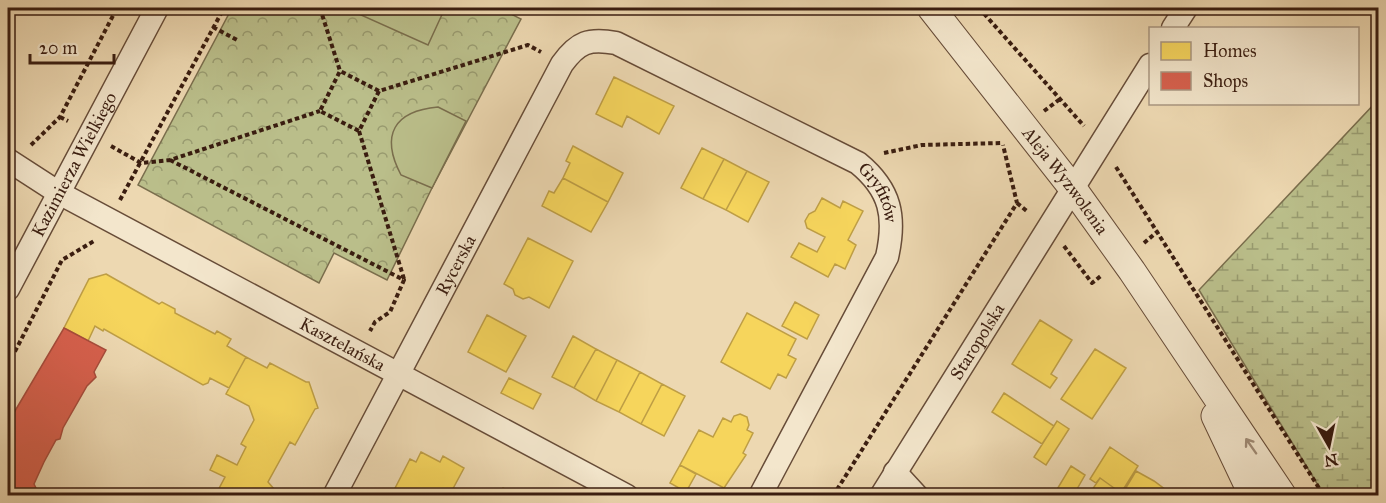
<svg xmlns="http://www.w3.org/2000/svg" width="1386" height="503" viewBox="0 0 1386 503" font-family="'IM FELL Great Primer',serif">
	<style>
		.wetland { fill: url(#wetland-marsh); stroke: #7a6e4d; stroke-width: 1.5 }
		.park { fill: url(#park-crowns); stroke: #7a6e4d; stroke-width: 1.5 }
		.garden { fill: #babe8a; stroke: #7a6e4d; stroke-width: 1.5 }
		.homes { fill: #f6d55c; stroke: #be9e45; stroke-width: 1.5 }
		.shops { fill: #d6604d; stroke: #a74c3b; stroke-width: 1.5 }
		.lines { fill: none; stroke-linecap: round; stroke-linejoin: round }
		.minor-casing { stroke: #674c38; stroke-width: 25 }
		.tertiary-casing { stroke: #674c38; stroke-width: 29 }
		.path { stroke: #3a1d10; stroke-width: 4; stroke-dasharray: 4.5 3; stroke-linecap: butt }
		.minor { stroke: #f3e6cc; stroke-width: 22 }
		.tertiary { stroke: #f3e6cc; stroke-width: 27 }
		.oneway { stroke: #a08c77 }
		.labels { text-anchor: middle; stroke-width: 6; stroke-linejoin: round; paint-order: stroke }
		.street-label { font-size: 18px; fill: #3a1d10; stroke: #f3e6cc }
	</style>
	<defs>
		<pattern id="wetland-marsh" width="20" height="14" patternUnits="userSpaceOnUse" patternTransform="scale(1.5)"><rect width="20" height="14" fill="#babe8a"/><path d="M1 5h8M5 5V1M11 12h8M15 12V8" fill="none" stroke="#989a6f"/></pattern>
		<pattern id="park-crowns" width="20" height="18" patternUnits="userSpaceOnUse" patternTransform="scale(1.5)"><rect width="20" height="18" fill="#babe8a"/><path d="M2 6a3 3 0 1 1 6 0M12 15a3 3 0 1 1 6 0" fill="none" stroke="#989a6f"/></pattern>
	</defs>
	<rect width="100%" height="100%" fill="#edd8b1"/>
	<filter id="stains"><feTurbulence type="fractalNoise" baseFrequency=".00333" numOctaves="4"/><feColorMatrix values="0 0 0 0 .2 0 0 0 0 .09 0 0 0 0 .02 0 0 0 .5 -.17"/></filter>
	<radialGradient id="worn" r=".72"><stop offset=".6" stop-color="#630" stop-opacity="0"/><stop offset="1" stop-color="#630" stop-opacity=".3"/></radialGradient>
	<path class="wetland" d="M1378 100V495H1324L1199 290Z"/>
	<path class="park" d="M232 8H499L521 19 432 188 387 280 334 253 319 283 138 185Z"/>
	<path class="garden" d="M354 8H445L428 45 352 11Z
		M438 107 466 121 432 188 401 175C380 135 394 111 438 107Z"/>
	<path class="homes" d="M614 77 674 106 659 134 627 116 622 127 596 114Z
		M573 146 623 173 608 202 563 178 570 163 566 161Z
		M702 148 724 159 703 199 681 188Z
		M724 159 747 171 726 210 703 199Z
		M747 171 769 182 748 222 726 210Z
		M563 178 608 202 591 232 542 206 549 191 554 193Z
		M822 198 840 208 843 201 863 211 848 240 856 245 845 269 835 264 828 277 791 257 799 243 817 252 825 237 807 228 805 221 809 214 815 211Z
		M528 238 573 261 549 308 529 297 523 299 515 295 513 289 504 284Z
		M106 274 159 304 162 302 175 309V313L215 334 217 331 231 339 227 346 246 357 229 388 210 378 208 383 203 385 104 329 103 331 95 326 88 341 64 328 89 279Z
		M795 302 819 315 807 339 782 326Z
		M747 313 796 339 788 355 796 359 786 378 778 374 770 389 721 362Z
		M487 315 526 336 506 372 468 352Z
		M1040 320 1072 340 1051 374 1057 378 1050 388 1012 364Z
		M573 336 596 349 574 388 552 377Z
		M596 349 617 360 596 401 574 388Z
		M1095 349 1126 368 1092 419 1061 399Z
		M246 357 267 368 270 363 306 382H309L318 408 315 409 295 445 290 442 268 482 274 489 271 496H215L225 477 210 470 217 455 237 465 246 447 241 444 254 420 249 406 226 394Z
		M617 360 640 372 619 412 596 401Z
		M640 372 662 384 641 424 619 412Z
		M509 378 541 394 533 409 501 393Z
		M662 384 685 396 664 436 641 424Z
		M1004 393 1054 426 1042 444 992 412Z
		M740 414 747 417 749 425 747 430 753 433 743 453 746 455 724 488 680 465 699 430 713 437 723 418 731 422 734 416Z
		M1057 421 1069 429 1046 465 1034 457Z
		M1110 447 1138 466 1121 493 1100 478 1096 483 1090 479Z
		M421 452 440 462 443 456 464 468 449 496H391L410 459 416 462Z
		M680 465 696 474 686 492 670 483Z
		M1071 466 1085 475 1073 496H1053Z
		M1136 471 1154 481 1174 496H1121Z
		M1100 478 1121 493 1120 496H1088Z
		M503 488 518 496H499Z"/>
	<path class="shops" d="M64 328 106 350 94 372 96 377 87 386 63 428 60 439 56 440 44 462 34 484 40 496H8V430L14 418 12 416Z"/>
	<g class="lines">
		<defs>
			<g id="minor">
				<path d="M1173 28 1186 8"/>
				<path id="s1" d="M8 160 59 193 627 496"/>
				<path id="s2" d="M8 289 157 8"/>
				<path d="M895 472 917 496"/>
				<path id="s3" d="M334 496 562 64C578 42 589 38 616 43L858 163C891 190 896 217 887 257L760 496"/>
				<path id="s4" d="M881 496 1150 65"/>
			</g>
			<g id="tertiary">
				<path id="s5" d="M931 8 1074 190 1132 271 1283 496"/>
				<path d="M1215 416 1253 496"/>
			</g>
		</defs>
		<use href="#minor" class="minor-casing"/>
		<use href="#tertiary" class="tertiary-casing"/>
		<path class="path" d="M320 8 340 71
			M979 8 1084 126
			M213 27 237 40
			M379 91 359 131 320 111 340 71 379 91 528 45 541 52
			M1044 111 1060 99
			M60 117 68 121
			M359 131 404 279
			M31 145 60 117 117 8
			M111 146 141 163 170 160 320 111
			M884 153 922 145 1001 143
			M170 160 404 280 390 312 375 322 370 331
			M1116 167 1324 496
			M120 200 224 8
			M1017 203 1028 212
			M1144 243 1158 231
			M1064 246 1092 283 1102 275
			M8 365 62 260 94 241
			M833 496 1017 203 1003 145"/>
		<use href="#minor" class="minor"/>
		<use href="#tertiary" class="tertiary"/>
	</g>
	<defs><path id="oneway-shaft" d="M-6 0H5M1.5-3L5.5 0L1.5 3" fill="none" stroke-width="1.6" stroke-linecap="round" stroke-linejoin="round" transform="scale(1.5)"/></defs>
	<use class="oneway" href="#oneway-shaft" transform="translate(1251 446) rotate(-125)"/>
	<g class="labels">
		<g class="street-label">
			<text dy="6" stroke="none"><textPath href="#s2" startOffset="141">Kazimierza Wielkiego</textPath></text>
			<text dy="6" stroke="none"><textPath href="#s5" startOffset="219">Aleja Wyzwolenia</textPath></text>
			<text dy="6" stroke="none"><textPath href="#s3" startOffset="858">Gryfitów</textPath></text>
			<text dy="6" stroke="none"><textPath href="#s3" startOffset="261">Rycerska</textPath></text>
			<text dy="6" stroke="none"><textPath href="#s4" startOffset="182">Staropolska</textPath></text>
			<text dy="6" stroke="none"><textPath href="#s1" startOffset="382">Kasztelańska</textPath></text>
		</g>
	</g>
	<rect width="1386" height="503" fill="none" stroke="#edd8b1" stroke-width="30"/>
	<rect x="9" y="9" width="1368" height="485" fill="none" stroke="#3a1d10" stroke-width="3"/>
	<rect x="15" y="15" width="1356" height="473" fill="none" stroke="#3a1d10" stroke-width="1.5"/>
	<rect x="1149" y="27" width="210" height="78" fill="#f3e6cc" stroke="#a99681" stroke-width="1.5"/>
	<rect x="1161" y="42" width="30" height="18" fill="#f6d55c" stroke="#a99681" stroke-width="1.5"/>
	<text x="1203" y="57" font-size="18" fill="#3a1d10">Homes</text>
	<rect x="1161" y="72" width="30" height="18" fill="#d6604d" stroke="#a99681" stroke-width="1.5"/>
	<text x="1203" y="87" font-size="18" fill="#3a1d10">Shops</text>
	<g transform="translate(1329 446) rotate(171)" stroke="#f3e6cc" stroke-width="4.5" paint-order="stroke">
	<path d="M0-4.5L10 22L0 15L-10 22Z" fill="#3a1d10"/>
	<text y="-9" font-size="16" font-weight="bold" text-anchor="middle" fill="#3a1d10">N</text>
	</g>
	<path d="M30 54v9h84v-9" fill="none" stroke="#3a1d10" stroke-width="3"/>
	<text x="39" y="54" font-size="18" fill="#3a1d10" stroke="#f3e6cc" stroke-width="4.5" paint-order="stroke">20 m</text>
	<rect width="100%" height="100%" filter="url(#stains)"/>
	<rect width="100%" height="100%" fill="url(#worn)"/>
</svg>
